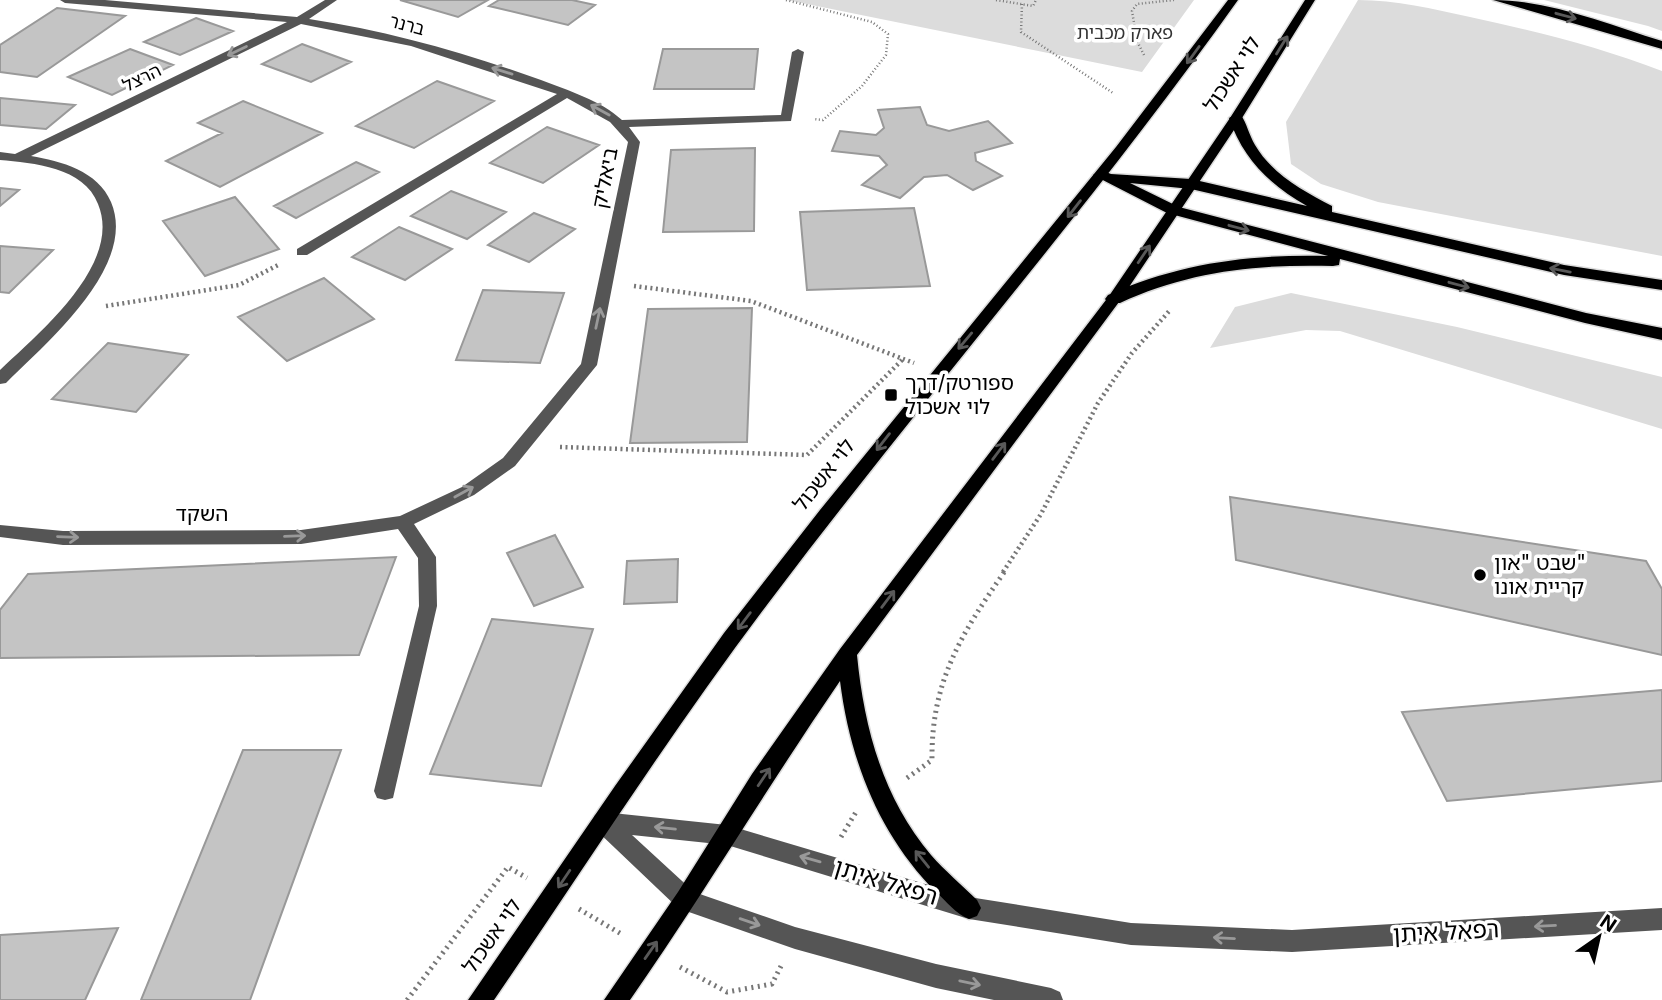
<svg xmlns="http://www.w3.org/2000/svg" width="1662" height="1000" viewBox="0 0 1662 1000" font-family="Inter,'Noto Sans Hebrew',sans-serif">
	<style>
		.green { fill: #dcdcdc }
		.building { fill: #c4c4c4; stroke: #999; stroke-width: 2 }
		.lines { fill: none; stroke-linecap: round; stroke-linejoin: round }
		.major-casing { stroke: #dbdbdb; stroke-width: 3 }
		.highway-casing { stroke: #dbdbdb; stroke-width: 3 }
		.path-far2 { stroke: #777; stroke-width: 2.5; stroke-dasharray: 1 2.5; stroke-linecap: butt }
		.path-far1 { stroke: #777; stroke-width: 4.5; stroke-dasharray: 2 3.5; stroke-linecap: butt }
		.path { stroke: #777; stroke-width: 5; stroke-dasharray: 2 4.5; stroke-linecap: butt }
		.minor { fill: #555; fill-rule: evenodd }
		.major { fill: #000; fill-rule: evenodd }
		.highway { fill: #000; fill-rule: evenodd }
		.oneway { stroke: #595959 }
		.oneway2 { stroke: #999 }
		.poi-dot { fill: #000; stroke: #fff; stroke-width: 2.5 }
		.labels { text-anchor: middle; stroke-width: 7; stroke-linejoin: round; paint-order: stroke }
		.far-street-label { font-size: 18px; fill: #000; stroke: #fff }
		.far-park-label { font-size: 18px; fill: #333; stroke: #fff }
		.street-label { font-size: 21px; fill: #000; stroke: #fff }
		.poi-label { font-size: 21px; fill: #000; stroke: #fff; text-anchor: start }
		.near-street-label { font-size: 24px; fill: #000; stroke: #fff }
	</style>
	<rect width="100%" height="100%" fill="#fff"/>
	<path class="green" d="M787 0H1194L1142 72Z
		M1358 0C1396 0 1433 9 1470 17 1535 31 1600 47 1662 71V256L1378 202 1321 184 1291 164 1286 122Z
		M1544 0H1662V31L1648 26Z
		M1291 293 1457 327 1662 377V429L1340 331 1306 330 1210 348 1235 307Z"/>
	<path class="building" d="M400 0H488L458 17Z
		M499 0H572L595 5 568 25 489 6Z
		M57 8 125 16 37 77 0 72V45Z
		M196 18 233 31 180 55 144 42Z
		M302 44 351 62 311 82 262 64Z
		M130 49 173 65 112 95 68 77Z
		M663 49H758L754 89H654Z
		M437 81 494 101 414 148 356 126Z
		M0 98 75 105 46 129 0 125Z
		M243 101 322 133 220 187 166 161 222 133 198 123Z
		M920 107 927 125 949 131 988 121 1012 143 975 153 976 161 1002 176 973 190 947 175 924 177 900 198 862 185 887 165 879 156 832 151 840 131 876 135 884 128 878 110Z
		M547 127 599 145 543 183 490 163Z
		M755 148 754 231 663 232 671 150Z
		M356 162 379 172 296 218 274 206Z
		M0 188 19 190 0 206Z
		M451 191 506 212 467 239 411 216Z
		M235 197 279 249 205 276 163 221Z
		M914 208 930 286 807 290 800 212Z
		M534 213 575 229 529 262 488 245Z
		M399 227 452 249 405 280 352 257Z
		M0 246 53 250 9 293 0 292Z
		M324 278 374 319 287 361 238 317Z
		M483 290 564 293 540 363 456 360Z
		M752 308 747 442 630 443 648 309Z
		M108 343 188 355 136 412 52 399Z
		M1230 497 1646 561 1662 589V655L1236 560Z
		M555 535 583 587 534 606 507 553Z
		M396 557 359 655 0 658V610L28 574Z
		M678 559 677 602 624 604 627 561Z
		M492 619 593 629 541 786 430 774Z
		M1662 690V781L1447 801 1402 712Z
		M243 750H341L250 1000H141Z
		M118 928 85 1000H0V935Z"/>
	<g class="lines">
		<defs>
			<path id="major" d="M1228 0H1238C1093 204 927 393 776 593 676 724 587 864 494 1000H468L615 786 724 633 820 510 1116 147Z
				M1305 0H1315L1242 118 1119 302 857 655C864 728 883 798 931 855 945 871 962 885 977 900L981 908 977 916 969 919C956 914 946 901 936 892 879 835 850 760 840 681 768 786 703 895 630 1000H604L678 892 752 774 840 649 1109 296 1230 118Z"/>
			<path id="highway" d="M1493 0C1550 0 1607 24 1662 41V49Z
				M1236 114 1241 115C1247 124 1249 135 1255 145 1272 174 1303 191 1332 206V212L1564 265 1662 280V290L1564 275 1191 189 1130 183 1179 207 1586 313 1662 328V340L1585 323 1340 259 1339 265 1333 266C1258 264 1189 271 1120 303H1108L1105 299 1108 295C1179 263 1250 254 1328 256L1167 213 1093 175 1101 170 1111 174 1191 179 1307 206C1270 185 1243 159 1229 118Z"/>
		</defs>
		<use href="#major" class="major-casing"/>
		<use href="#highway" class="highway-casing"/>
		<path class="path-far2" d="M786 0 872 22 888 34 886 55 862 86 823 120 813 119
			M996 0 1033 6 1036 0
			M1022 4 1021 32 1113 93
			M1144 55 1137 41 1132 11 1137 4 1174 0"/>
		<path class="path-far1" d="M634 286 751 301 914 363
			M106 306 239 285 280 264
			M560 447 807 455 903 359
			M1003 572 1041 514 1098 403 1132 353 1171 309"/>
		<path class="path" d="M907 778 932 760C931 681 962 633 1005 571
			M841 837 856 812
			M579 909 623 935
			M680 967 727 992 772 984 781 966
			M407 1000 508 867 527 878"/>
		<path class="minor" d="M60 0H105L297 17 325 0H337L309 19C388 31 466 53 541 80 569 91 600 100 622 120L781 115 792 52 798 49 804 52 791 121 629 127 640 142 597 365 515 466 474 495 414 524 436 557 437 606 393 798 385 800 377 798 374 791 419 606 418 558 398 529 301 544 63 545 0 537V525L63 531 301 530 400 516 462 487 503 458 581 364 628 142 610 122 567 98 307 255H297V249L557 94 411 46 301 24 31 156C61 161 98 171 111 202 138 266 47 342 6 383L0 384V370C39 333 123 264 98 204 84 167 33 163 0 160V152L15 154 287 22 65 3Z
			M603 812 727 825 969 897 1131 923 1292 930 1662 908V930L1292 952 1131 945 969 919 727 845 632 835 694 892 795 927 936 964 1051 988 1060 992 1063 1000H994L936 988 795 949 686 911 678 908 595 829 592 822 595 815Z"/>
		<use href="#major" class="major"/>
		<use href="#highway" class="highway"/>
	</g>
	<defs><path id="oneway-shaft" d="M-6 0H5M1.5-3L5.5 0L1.5 3" fill="none" stroke-width="1.6" stroke-linecap="round" stroke-linejoin="round" transform="scale(1.75)"/></defs>
	<g class="oneway">
		<use href="#oneway-shaft" transform="translate(1566 16) rotate(15)"/>
		<use href="#oneway-shaft" transform="translate(1282 45) rotate(-58)"/>
		<use href="#oneway-shaft" transform="translate(1193 55) rotate(126)"/>
		<use href="#oneway-shaft" transform="translate(1074 209) rotate(128)"/>
		<use href="#oneway-shaft" transform="translate(1239 228) rotate(15)"/>
		<use href="#oneway-shaft" transform="translate(1144 254) rotate(-56)"/>
		<use href="#oneway-shaft" transform="translate(1560 270) rotate(-169)"/>
		<use href="#oneway-shaft" transform="translate(1459 285) rotate(15)"/>
		<use href="#oneway-shaft" transform="translate(965 341) rotate(130)"/>
		<use href="#oneway-shaft" transform="translate(883 442) rotate(128)"/>
		<use href="#oneway-shaft" transform="translate(999 451) rotate(-53)"/>
		<use href="#oneway-shaft" transform="translate(888 599) rotate(-53)"/>
		<use href="#oneway-shaft" transform="translate(744 621) rotate(127)"/>
		<use href="#oneway-shaft" transform="translate(764 777) rotate(-56)"/>
		<use href="#oneway-shaft" transform="translate(922 859) rotate(-129)"/>
		<use href="#oneway-shaft" transform="translate(564 879) rotate(124)"/>
		<use href="#oneway-shaft" transform="translate(651 950) rotate(-55)"/>
	</g>
	<g class="oneway2">
		<use href="#oneway-shaft" transform="translate(237 51) rotate(154)"/>
		<use href="#oneway-shaft" transform="translate(502 71) rotate(-163)"/>
		<use href="#oneway-shaft" transform="translate(600 110) rotate(-151)"/>
		<use href="#oneway-shaft" transform="translate(598 318) rotate(-78)"/>
		<use href="#oneway-shaft" transform="translate(464 492) rotate(-29)"/>
		<use href="#oneway-shaft" transform="translate(295 536) rotate(-2)"/>
		<use href="#oneway-shaft" transform="translate(68 537) rotate(2)"/>
		<use href="#oneway-shaft" transform="translate(665 828) rotate(-174)"/>
		<use href="#oneway-shaft" transform="translate(810 859) rotate(-164)"/>
		<use href="#oneway-shaft" transform="translate(750 922) rotate(19)"/>
		<use href="#oneway-shaft" transform="translate(1545 926) rotate(177)"/>
		<use href="#oneway-shaft" transform="translate(1224 938) rotate(-177)"/>
		<use href="#oneway-shaft" transform="translate(970 983) rotate(12)"/>
	</g>
	<g class="poi-dot">
		<rect x="884" y="388" width="14" height="14" rx="3.5"/>
		<circle cx="1480" cy="575" r="7"/>
	</g>
	<g class="labels">
		<g class="far-street-label">
			<text transform="translate(407 25) rotate(15)" y="6">ברנר</text>
			<text transform="translate(142 78) rotate(-26)" y="6">הרצל</text>
		</g>
		<g class="far-park-label">
			<text x="1125" y="39">פארק מכבית</text>
		</g>
		<g class="street-label">
			<text transform="translate(1232 74) rotate(-57)" y="7">לוי אשכול</text>
			<text transform="translate(605 178) rotate(-79)" y="7">ביאליק</text>
			<text transform="translate(824 475) rotate(-52)" y="7">לוי אשכול</text>
			<text x="202" y="521">השקד</text>
			<text transform="translate(492 936) rotate(-55)" y="7">לוי אשכול</text>
		</g>
		<g class="poi-label">
			<text x="905" y="390">ספורטק/דרך<tspan x="905" dy="24">לוי אשכול</tspan></text>
			<text x="1494" y="570">שבט "און"<tspan x="1494" dy="24">קריית אונו</tspan></text>
		</g>
		<g class="near-street-label">
			<text transform="translate(886 882) rotate(17)" y="8">רפאל איתן</text>
			<text transform="translate(1446 932) rotate(-3)" y="8">רפאל איתן</text>
		</g>
	</g>
	<g transform="translate(1599 937) rotate(34)" stroke="#ffffff" stroke-width="5" paint-order="stroke">
	<path d="M0-5L12 26L0 18L-12 26Z" fill="#000000"/>
	<text y="-10" font-size="19" font-weight="bold" text-anchor="middle" fill="#000000">N</text>
	</g>
</svg>
